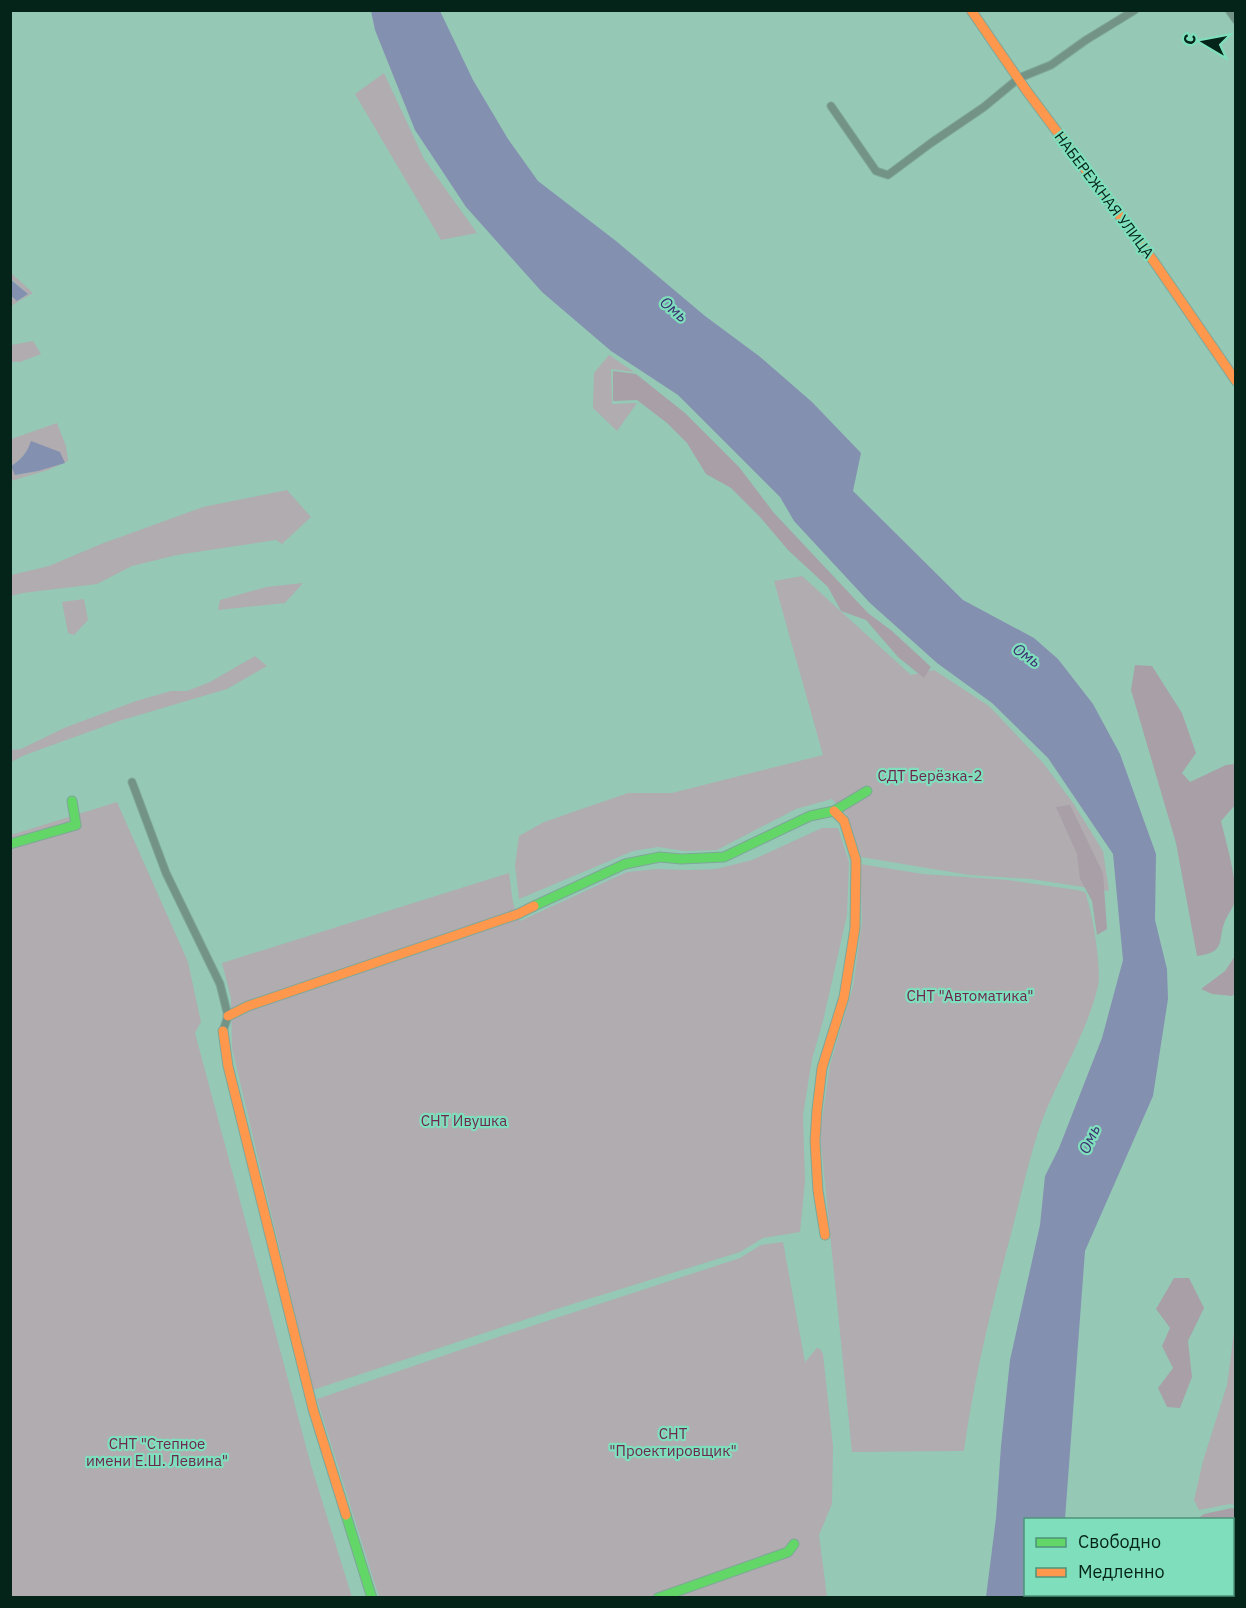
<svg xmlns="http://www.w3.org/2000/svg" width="1246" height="1608" viewBox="0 0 1246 1608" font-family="'IBM Plex Sans',sans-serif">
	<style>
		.green { fill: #b0acb0 }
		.forest { fill: #a89fa7 }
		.water { fill: #8490b0 }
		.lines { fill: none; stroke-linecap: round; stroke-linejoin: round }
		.street-casing { stroke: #7fa799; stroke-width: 9 }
		.fast-casing { stroke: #7fa799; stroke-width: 11 }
		.slow-casing { stroke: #7fa799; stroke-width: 11 }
		.street { stroke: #749387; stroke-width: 7 }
		.fast { stroke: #63d668; stroke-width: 9 }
		.slow { stroke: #ff974d; stroke-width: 9 }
		.labels { text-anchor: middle; stroke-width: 4.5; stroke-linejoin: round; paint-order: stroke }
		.street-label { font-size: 15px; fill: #04241a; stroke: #7fdfbc }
		.park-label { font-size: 15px; fill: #6f274f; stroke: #7fdfbc }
		.water-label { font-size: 16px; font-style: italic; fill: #3c2f72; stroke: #7fdfbc }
	</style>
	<rect width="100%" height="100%" fill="#95c9b6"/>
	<path class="green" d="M384 73 424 159 477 233 441 240 355 94Z
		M11 273 33 293 11 306 10 296 18 301 28 294 11 279Z
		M33 341 41 354 20 362H11V345Z
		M609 355 634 372 611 369 612 404 637 403 617 431 593 408 594 373Z
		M57 423 66 446 68 461 48 470 11 481V467L16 475 38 471 32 441C27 453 21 460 11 466V439Z
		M287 490 311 517 282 544 276 540 177 555 132 566 97 584 23 593 11 596V575L49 566 101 544 203 507Z
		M802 576 911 675 934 670 989 706 1044 764 1073 803 1103 851 1109 891 1031 879 969 875 861 857 847 815 832 799 796 809 717 850 685 851 658 847 633 851 519 899 515 865 519 836 544 822 628 793H672L823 755 774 581Z
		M303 583 285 603 218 610 220 600 266 587Z
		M84 599 88 620 74 635 68 633 62 602Z
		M255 656 267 666 227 689 119 721 25 755 11 762V750L21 749 64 728 136 701 171 691H187L210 682Z
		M117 802 188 962 201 1022 195 1033 311 1465 352 1597 11 1598V835Z
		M822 828H838L849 862 847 915 823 1021 812 1059 803 1115 805 1181 800 1232 763 1238 740 1252 563 1307 313 1390 232 1048 231 998 222 963 509 873 513 903 520 921 627 872 658 869 690 870 716 869 752 860Z
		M860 864 923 874 1008 880 1077 890 1085 892C1092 910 1102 969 1098 986 1086 1037 1056 1080 1039 1129 1028 1163 1020 1199 1011 1234 992 1306 974 1377 964 1451L852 1452 820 1134 830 1065 853 987 862 922Z
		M783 1242 805 1362 817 1348 820 1349 823 1354 833 1446 832 1504 819 1535 827 1597H379L317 1399 498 1337 740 1258 761 1245Z
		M1235 1325V1505L1230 1504 1199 1510 1194 1500 1203 1461 1227 1385Z"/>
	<path class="forest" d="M613 371 636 374 685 413 739 467 774 513 868 613 892 631 931 667 924 678 898 657 866 620 841 611 828 587 788 550 760 517 731 488 706 474 687 443 667 423 637 400 613 401Z
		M1135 665 1152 666 1182 713 1196 753 1182 773 1190 782 1226 765 1235 764V805L1221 821C1225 838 1240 889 1234 904 1232 910 1227 915 1225 921 1217 941 1227 952 1197 956L1176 843 1131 690Z
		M1070 805 1103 873 1107 929 1097 935 1092 901 1080 879 1077 854 1056 807Z
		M1235 956V993L1232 996 1212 994 1201 989 1225 971Z
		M1174 1278H1189L1204 1308 1188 1341 1192 1377 1180 1408 1167 1407 1158 1388 1173 1368 1162 1346 1170 1328 1156 1309Z
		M1232 1508 1235 1509V1536L1233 1537 1232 1520 1197 1519 1204 1514Z"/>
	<path class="water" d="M371 11H440L473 80 508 139 538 181 616 241 705 316 759 356 812 402 861 453 853 491 963 600 1034 638 1058 659 1093 704 1120 754 1156 854 1155 920 1167 969 1168 999 1153 1096 1085 1251 1065 1519 1026 1520V1594L1061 1595 1060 1597H986L996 1518 1001 1446 1010 1360 1040 1225 1045 1176 1059 1148 1102 1038 1123 960 1113 854 1048 758 992 703 937 663 870 603 794 521 780 497 678 395 611 351 542 292 466 207 415 130 375 30Z
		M10 279 28 294 17 301 11 296Z
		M31 441 60 452 65 463 38 471 15 475 11 466C21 460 27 453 31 441Z"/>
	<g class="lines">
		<defs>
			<path id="street" d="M1229 10 1236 20
				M831 106 876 171 888 175 931 143 984 107 1019 78 1051 65 1086 40 1135 10
				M132 782 166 873 220 984 228 1016 223 1031"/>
			<path id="fast" d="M10 844 76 825 72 801
				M534 906 625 864 660 857 681 859 724 857 810 816 834 811 867 791
				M346 1515 372 1598
				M658 1598 788 1552 794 1544"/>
			<path id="slow" d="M971 10 1026 90 1155 263 1236 381
				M228 1016 248 1006 518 914 534 906
				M223 1031 228 1066 313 1409 346 1515
				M825 1235 818 1191 815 1141 817 1110 822 1068 844 997 855 928 856 860 844 821 834 811"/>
		</defs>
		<use href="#street" class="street-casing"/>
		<use href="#fast" class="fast-casing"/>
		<use href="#slow" class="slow-casing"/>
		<use href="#street" class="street"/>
		<use href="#fast" class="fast"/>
		<use href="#slow" class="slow"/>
	</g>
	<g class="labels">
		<g class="street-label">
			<text transform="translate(1104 195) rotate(53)" y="5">НАБЕРЕЖНАЯ УЛИЦА</text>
		</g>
		<g class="park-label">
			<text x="930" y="781">СДТ Берёзка-2</text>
			<text x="970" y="1001">СНТ "Автоматика"</text>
			<text x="464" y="1126">СНТ Ивушка</text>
			<text x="673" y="1439">СНТ<tspan x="673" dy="17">"Проектировщик"</tspan></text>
			<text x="157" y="1449">СНТ "Степное<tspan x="157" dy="17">имени Е.Ш. Левина"</tspan></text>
		</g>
		<g class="water-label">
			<text transform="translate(674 309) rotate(40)" y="6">Омь</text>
			<text transform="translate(1027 655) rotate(35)" y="6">Омь</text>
			<text transform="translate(1089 1139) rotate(-65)" y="6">Омь</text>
		</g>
	</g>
	<rect width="1246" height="1608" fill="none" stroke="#04241a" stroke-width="24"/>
	<rect x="1024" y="1518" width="210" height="78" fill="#7fdfbc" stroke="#4e947b" stroke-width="1.5"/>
	<rect x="1036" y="1538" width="30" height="9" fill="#63d668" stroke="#4e947b" stroke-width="1.5"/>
	<text x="1078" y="1548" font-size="18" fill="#04241a">Свободно</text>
	<rect x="1036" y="1568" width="30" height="9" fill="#ff974d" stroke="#4e947b" stroke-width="1.5"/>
	<text x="1078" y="1578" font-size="18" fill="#04241a">Медленно</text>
	<g transform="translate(1204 42) rotate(280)" stroke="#7fdfbc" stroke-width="4.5" paint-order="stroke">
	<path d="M0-4.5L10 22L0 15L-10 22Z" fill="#04241a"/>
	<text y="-9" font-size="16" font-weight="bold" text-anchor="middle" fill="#04241a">С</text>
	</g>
</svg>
